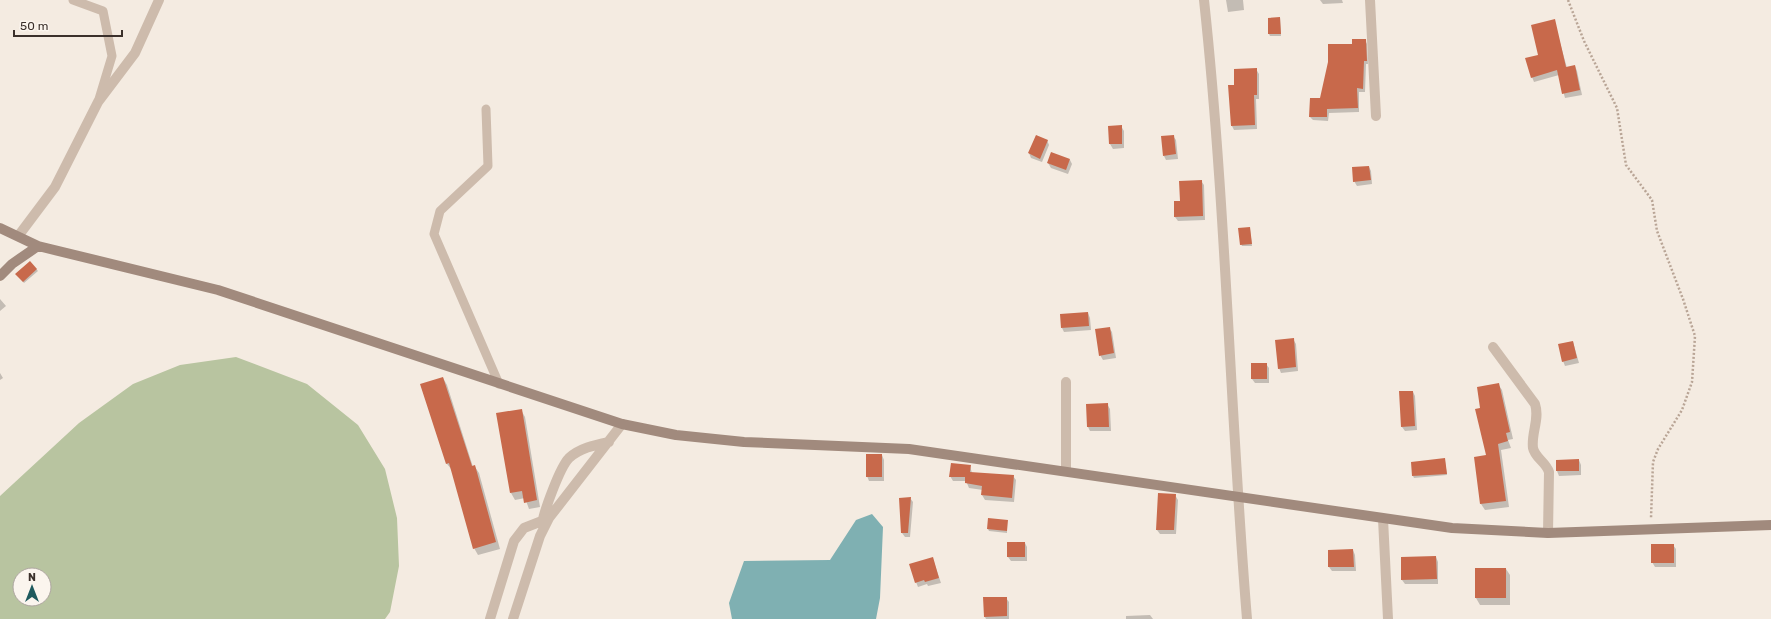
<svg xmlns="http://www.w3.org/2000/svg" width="1771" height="619" viewBox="0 0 1771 619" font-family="Rubik,sans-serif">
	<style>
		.green { fill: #b8c4a0; fill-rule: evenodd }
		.water { fill: #7fb0b2 }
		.shadow { fill: #0003 }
		.building { fill: #c8694b }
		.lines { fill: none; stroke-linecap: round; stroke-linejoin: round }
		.path { stroke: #b9a596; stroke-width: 2.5; stroke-dasharray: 2 2; stroke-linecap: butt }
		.lane { stroke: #cdbbac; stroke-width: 9 }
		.street { stroke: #cdbbac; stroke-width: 10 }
		.secondary { stroke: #a18a7d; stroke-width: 10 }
	</style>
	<rect width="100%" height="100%" fill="#f4ebe1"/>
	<path class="green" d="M236 357 307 384 358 425 385 469 397 518 399 566 390 612 385 619H0V496L79 423 133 384 180 365ZM20 575H44V599H20Z"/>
	<path class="water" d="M872 514 883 527 880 598 876 619H732L729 603 744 561 830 560 856 520Z"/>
	<path class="shadow" d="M1226 0H1243L1244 10 1228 12Z
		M1320 0H1342L1343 3 1323 4Z
		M1280 18 1281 36H1270L1269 34Z
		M1554 21 1567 68 1575 66 1577 71 1582 95 1565 98 1559 75 1534 82 1532 77Z
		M1365 40 1367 44 1368 64H1366L1365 92H1359V112L1329 113 1328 121 1313 120 1310 117 1353 45Z
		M1256 69 1259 74V99H1256L1257 129 1234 130 1232 126 1235 86Z
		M1121 126 1124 131V148L1113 149 1110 144 1109 127Z
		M1036 136 1047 140 1049 145 1042 162 1031 158 1029 153Z
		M1173 136 1176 140 1178 159 1166 160 1164 156Z
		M1070 160 1072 164 1068 174 1051 168 1048 163Z
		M1369 167 1371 171 1372 184 1357 186 1354 181Z
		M1201 181 1204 185 1205 220 1178 221 1175 217 1181 202Z
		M1250 229 1252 246H1242L1241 244Z
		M30 262 38 271 24 283 18 276Z
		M0 299 6 306 0 311Z
		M1088 313 1090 318 1091 330 1064 332 1062 328Z
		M1109 328 1112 332 1116 358 1103 360 1100 355Z
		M1293 339 1296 344 1298 371 1281 373 1279 368Z
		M1573 342 1579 363 1565 366 1563 361Z
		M1266 364 1269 368V383H1255L1252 379Z
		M0 373 3 378 0 380Z
		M443 378 447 385 473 467H475L479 473 500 549 478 555 474 548 452 470 447 464 421 385Z
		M1498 384 1502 390 1513 439 1508 440 1511 448 1501 450 1509 507 1485 510 1481 504 1487 456 1482 408Z
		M1413 392 1415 396 1417 430 1405 431 1402 427Z
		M1107 404 1110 409 1111 431H1090L1088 427 1087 405Z
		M521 410 525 417 540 507 529 509 525 498 515 500 511 493 498 414Z
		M882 455 884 460V481H869L867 476Z
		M1579 460 1581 465V475L1559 476 1557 471V461Z
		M1445 461 1447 475 1414 478 1413 476Z
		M970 466 972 473 1013 476 1016 480 1014 502 985 500 982 495 983 490 969 488 966 481H953L950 476Z
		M1175 495 1178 500 1176 534H1160L1157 530Z
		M910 498 913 502 910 537H905L902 533Z
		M1007 520V533L989 531 988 529Z
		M1025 543 1027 547V561H1011L1008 557Z
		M1673 545 1676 549V567H1655L1652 562Z
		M1353 550 1355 555 1356 571H1332L1329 567Z
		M1436 557 1438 562V584H1405L1402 580Z
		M933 559 941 583 928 586 927 584 918 587 916 582Z
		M1476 569H1506L1510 575V605H1480L1476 598Z
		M1006 598 1009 602V619H986L985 617Z
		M1150 615 1153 619H1126V616Z"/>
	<path class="building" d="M1280 17 1281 34H1268V18Z
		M1555 19 1566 67 1575 65 1580 90 1562 94 1557 70 1531 78 1525 58 1538 55 1531 25Z
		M1352 39H1366L1367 61H1364L1363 89 1357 88 1358 108 1327 109V117H1309L1310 98H1320L1328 62V44H1352Z
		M1257 68V95H1254L1255 125 1231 126 1228 85H1234V69Z
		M1122 125V144H1109L1108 126Z
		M1036 135 1048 140 1040 159 1028 153Z
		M1174 135 1176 154 1163 156 1161 136Z
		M1051 152 1070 159 1066 170 1047 163Z
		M1369 166 1371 180 1353 182 1352 167Z
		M1202 180 1203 216 1174 217V201H1180L1179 181Z
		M1250 227 1252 244 1240 245 1238 228Z
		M30 261 37 269 23 282 15 274Z
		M1088 312 1089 326 1061 328 1060 314Z
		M1110 327 1114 353 1099 356 1095 329Z
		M1294 338 1296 367 1278 369 1275 340Z
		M1573 341 1577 358 1562 362 1558 344Z
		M1251 363H1267V379H1251Z
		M443 377 472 466 475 465 496 542 473 549 449 463 446 464 420 384Z
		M1499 383 1510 432 1506 433 1508 441 1498 444 1506 501 1480 504 1474 457 1486 455 1475 409 1480 408 1477 387Z
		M1399 391H1413L1415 426 1401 427Z
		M1108 403 1109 427H1087L1086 404Z
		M522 409 537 500 524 503 522 491 510 493 496 413Z
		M866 454H882V477H866Z
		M1445 458 1447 474 1412 476 1411 462Z
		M1579 459V471H1556V460Z
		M951 463 971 465 970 472 1014 475 1012 498 981 495 982 486 965 483V477H949Z
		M1158 493 1176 494 1174 530H1156Z
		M911 497 908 533H901L899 498Z
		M988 518 1008 520 1007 531 987 529Z
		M1007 542H1025V557H1007Z
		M1651 544H1674V563H1651Z
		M1353 549 1354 567H1328V550Z
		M1436 556 1437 579 1401 580V557Z
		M933 557 939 578 925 582 924 580 915 583 909 564Z
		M1475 568H1506V598H1475Z
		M983 597H1007V616L984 617Z"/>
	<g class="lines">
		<path class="path" d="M1568 0 1584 41 1617 108 1626 165 1652 200 1657 231 1683 299 1695 336 1692 382 1682 410 1658 449 1653 462 1651 518"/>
		<path class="lane" d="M73 0 103 11 112 56 99 99
			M486 109 488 166 440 211 434 234 499 384"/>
		<path class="street" d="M1204 0C1226 205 1230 413 1247 619
			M1370 0 1376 116
			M19 235 55 187 98 102 135 53 159 0
			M1493 347 1535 404C1540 419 1531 433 1533 448 1535 458 1546 462 1549 472L1548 533
			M1066 471V382
			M1383 519 1388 619
			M542 524C544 511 560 467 569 458 580 448 595 445 609 442
			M490 619 514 541 524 528 547 519
			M513 619 540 536 549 518 622 424"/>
		<path class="secondary" d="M0 228 38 246 218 290 622 424 676 435 744 442 909 449 1452 528 1548 533 1771 525
			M0 276 12 264 38 246"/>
	</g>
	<g transform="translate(32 587)"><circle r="19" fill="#fbf5ee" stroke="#aea6a0"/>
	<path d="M0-3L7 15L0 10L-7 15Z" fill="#1f5a5e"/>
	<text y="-6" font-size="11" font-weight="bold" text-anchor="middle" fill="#3b302b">N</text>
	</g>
	<path d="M14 30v6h108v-6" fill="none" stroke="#3b302b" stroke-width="2"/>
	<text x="20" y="30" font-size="12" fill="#3b302b" stroke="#fbf5ee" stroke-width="3" paint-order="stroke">50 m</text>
</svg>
